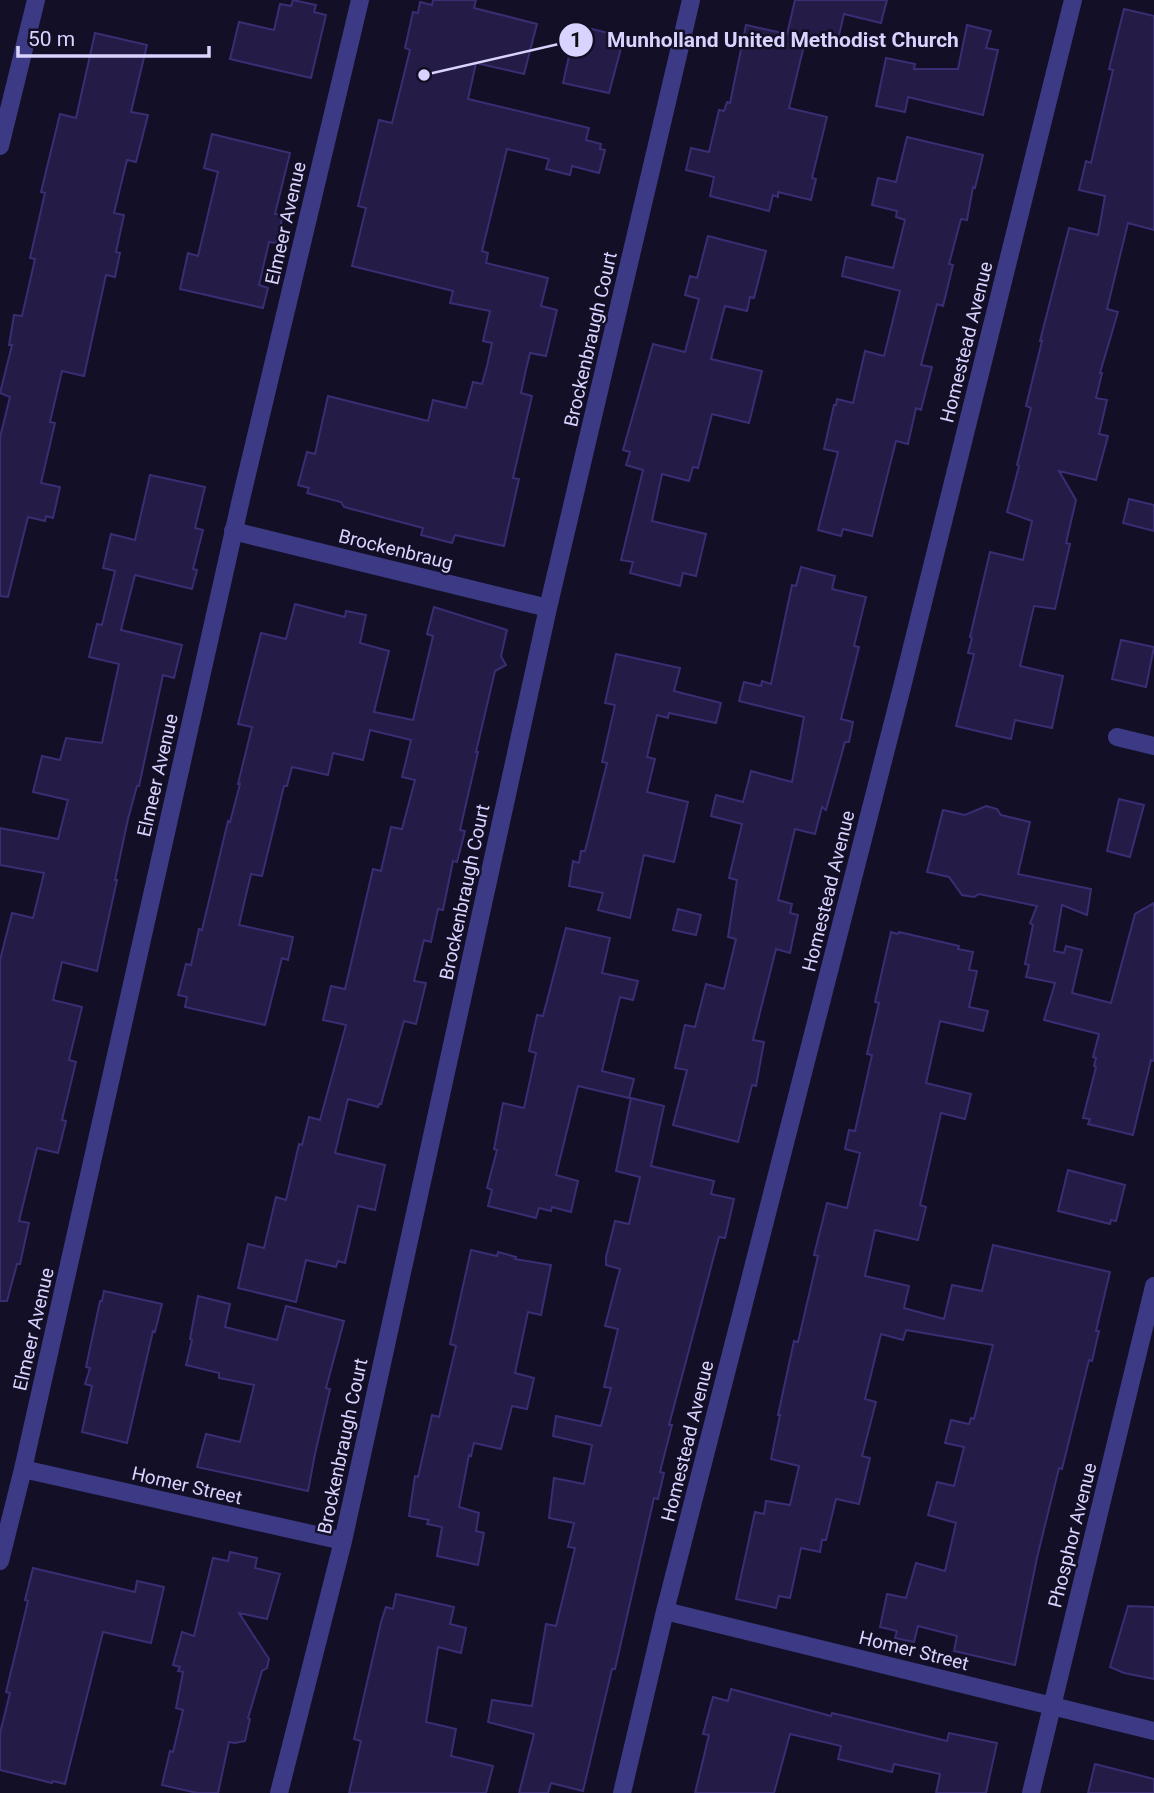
<svg xmlns="http://www.w3.org/2000/svg" width="1154" height="1793" viewBox="0 0 1154 1793" font-family="Roboto,sans-serif">
	<style>
		.building { fill: #241b47; stroke: #3b2d73; stroke-width: 2 }
		.lines { fill: none; stroke-linecap: round; stroke-linejoin: round }
		.street { stroke: #3d3a85; stroke-width: 18 }
		.labels { text-anchor: middle; stroke-width: 5; stroke-linejoin: round; paint-order: stroke }
		.street-label { font-size: 19px; fill: #d9d4ff; stroke: #130f26 }
		.leader { fill: none; stroke: #d9d4ff; stroke-width: 2.5 }
		.callout-dot { fill: #d9d4ff; stroke: #130f26; stroke-width: 2.5 }
		.mark-label { font-size: 21px; text-anchor: middle; font-weight: bold; fill: #111 }
		.callout-label { font-size: 21px; text-anchor: middle; font-weight: bold; fill: #d9d4ff; stroke: #130f26; stroke-width: 5; stroke-linejoin: round; paint-order: stroke }
	</style>
	<rect width="100%" height="100%" fill="#130f26"/>
	<path class="building" d="M293 0 316 5 314 12 326 15 311 78 230 59 239 22 274 30 280 4 291 6Z
		M433 0H476L474 8 537 24 524 74 476 63 468 99 589 128 586 140 601 144 600 149 605 150 599 173 572 166 570 175 546 169 549 159 507 149 482 251 488 253 486 263 548 278 541 306 557 310 546 356 530 353 525 374 521 393 532 396 513 478 519 479 504 546 455 535 452 543 421 535 423 528 344 507 341 502 307 493 309 488 298 485 307 452 315 454 328 396 428 421 433 400 466 408 473 382 482 384 487 366 492 343 483 341 490 311 450 303 453 291 352 266 366 208 358 206 379 120 392 123 410 50 405 48 413 12 418 13 420 2 432 5Z
		M795 0H887L881 23 844 14 837 44 806 37 789 108 827 117 812 178 816 179 811 200 778 192V197L773 195 769 211 710 196 714 177 686 170 691 148 709 152 719 110 724 111 727 102 730 103 746 25 787 34Z
		M1124 9 1154 16V230L1128 223 1107 309 1118 312 1100 373H1102L1096 398 1107 400 1099 434 1108 436 1096 480 1059 471 1076 500 1066 543 1070 544 1055 609 1034 606 1020 666 1063 676 1052 728 1015 720 1011 739 956 726 974 654 968 653 972 638 970 637 990 552 1023 560 1032 521 1007 512 1019 466 1017 465 1031 408 1026 406 1042 341H1040L1069 228 1098 235 1105 196 1079 190 1086 161 1091 163 1113 70 1109 69Z
		M576 25 624 37 609 93 563 83Z
		M967 25 991 31 986 48 998 50 983 115 908 97 905 112 876 106 886 58 915 64 914 69H958Z
		M95 33 147 45 131 112 148 115 136 162 127 160 114 213 124 215 116 252 120 253 115 277 106 275 84 376 62 371 50 422 55 423 41 483 60 487 53 518 46 516 45 521 28 517 8 597 0 596V437L10 397 0 393 12 345H9L14 315 22 316 35 259 30 258 45 193 41 192 60 114 76 118Z
		M212 134 290 153 275 214 283 215 276 243 269 242 259 285 268 288 263 308 180 289 188 253 198 256 218 172 204 168Z
		M907 137 983 155 975 188 973 187 967 220 961 219 949 264 953 265 943 306 937 304 921 365 932 367 921 410 916 408 908 444 896 441 872 536 843 529 841 536 818 530 838 452 824 449 834 405H836L837 399 853 403 865 351 884 356 900 291 842 276 846 257 893 268 905 220 896 217 897 211 872 205 878 178 896 182Z
		M708 236 766 251 754 298 750 297 747 311 725 306 711 359 762 371 749 423 712 414 698 468 693 467 689 481 662 474 652 521 706 534 696 576 683 573 680 586 630 573 633 562 621 560 643 470 626 465 630 452 623 450 653 344 685 352 699 299 685 295 690 276 697 278Z
		M150 475 205 487 195 528 203 530 193 569 197 570 192 589 135 575 121 630 182 645 174 678 163 675 139 786H137L128 819 115 880H117L97 971 62 962 53 1000 82 1007 69 1060 76 1062 62 1120 66 1121 58 1153 37 1148 19 1221 29 1223 20 1264H17L7 1301H0V960L12 913 33 918 44 873 0 865V828L58 839 68 800 33 792 42 756 60 760 66 738 102 743 119 664 89 657 97 624 102 625 115 571 103 568 111 534 135 540Z
		M1129 499 1154 505V531L1123 523Z
		M801 567 835 576 832 589 866 597 854 646 859 647 841 719 853 722 849 742H845L826 810 822 807 815 834 795 829 778 900 792 904 790 913 798 915 790 953 776 949 753 1040 764 1042 756 1086 752 1085 738 1142 673 1125 687 1070 675 1068 685 1025 695 1027 706 984 724 989 736 939 728 937 737 880 729 878 742 824 711 816 716 795 743 802 751 771 792 782 804 717 739 701 744 682 761 686 762 681 771 684 792 585 796 586Z
		M295 604 345 617 346 611 366 615 360 643 389 651 374 712 413 720 429 653 433 636 427 634 434 607 507 630 501 656 506 665 495 671 476 752H478L460 830 465 831 457 862 453 861 443 910 438 909 431 942 424 940 414 981 426 983 416 1024 404 1021 381 1104H379L378 1107 348 1099 335 1153 385 1165 375 1210 358 1206 345 1263 338 1261 336 1267 306 1260 296 1302 238 1288 248 1244 264 1248 276 1197 286 1200 299 1144 302 1145 309 1117 320 1120 346 1025 323 1020 331 986 345 989 373 869 381 871 391 827 402 829 415 780 402 777 411 740 370 730 363 760 333 753 328 775 292 767 287 786H284L262 876 251 874 239 925 293 937 288 960 282 958 265 1025 185 1007 187 997 178 995 186 964 191 965 199 929 202 930 228 821 230 822 240 784H238L252 727 238 724 261 633 286 639Z
		M1121 640 1154 647 1146 687 1112 679Z
		M616 654 680 668 674 691 721 703 716 723 669 713 668 718 657 715 647 757 655 759 647 792 688 802 674 862 644 855 630 918 598 910 603 893 569 886 573 861 579 863 581 851H585L607 763 602 762 615 705 605 703Z
		M1119 799 1144 805 1130 857 1107 851Z
		M986 806 997 809 1001 815 1030 822 1018 874 1091 889 1087 915 1062 905 1054 951 1064 953 1066 946 1082 950 1072 993 1111 1003 1135 914 1154 903V1061L1151 1060 1133 1135 1088 1124 1090 1119 1083 1118 1096 1067 1094 1066 1096 1058 1093 1057 1099 1034 1044 1020 1055 983 1026 977 1029 965 1025 964 1033 925 1030 923 1037 906 979 894 974 897 962 895 949 877 927 872 943 810 965 815Z
		M678 909 701 915 696 935 673 930Z
		M566 928 610 938 602 973 638 981 633 1000 620 997 602 1071 634 1079 629 1098 578 1086 556 1175 578 1181 571 1212 552 1207 551 1211 539 1208 536 1218 488 1206 492 1190 487 1188 497 1150 494 1149 503 1103 524 1108 536 1053 529 1051 537 1015 543 1016Z
		M891 932 898 934 899 932 959 946 958 949 973 952 969 970 977 971 969 1007 988 1011 983 1031 940 1021 926 1083 971 1094 965 1119 941 1113 920 1205 926 1207 918 1240 875 1230 865 1276 909 1286 904 1308 944 1319 952 1285 982 1291 993 1245 1110 1272 1096 1331H1099L1092 1361 1089 1360 1062 1469 1059 1468 1037 1558 1015 1665 954 1651 957 1636 918 1626 914 1642 895 1638 897 1631 880 1627 887 1594 906 1598 916 1563 945 1571 956 1523 928 1515 937 1482 954 1486 964 1447 945 1443 951 1420 969 1424 971 1418 974 1419 993 1345 906 1330 903 1340 881 1334 865 1399 876 1402 862 1456 870 1458 859 1504 836 1499 826 1540H822L820 1552 801 1548 790 1598 779 1596 776 1608 736 1599 755 1512 764 1514 766 1501 790 1505 799 1466 771 1459 780 1415H778L794 1341 798 1342 818 1256 814 1255 827 1203 847 1208 860 1153 845 1149 849 1130 855 1131 872 1055 867 1054 879 1003 875 1002Z
		M631 1098 664 1106 651 1166 714 1181 711 1194 734 1199 725 1238 719 1237 669 1425H672L660 1472 664 1473 658 1499 654 1498 615 1669H612L583 1791 551 1783 548 1793H519L534 1734 488 1722 492 1700 532 1706 546 1624 556 1626 575 1548 568 1547 574 1523 549 1518 554 1478 584 1484 592 1445 553 1436 556 1416 601 1426 611 1388 604 1387 618 1329 605 1326 620 1269 606 1265V1257L615 1221 629 1224 640 1177 616 1171Z
		M1068 1170 1125 1185 1116 1221 1111 1220 1110 1224 1058 1211Z
		M471 1250 497 1256 498 1252 516 1257 515 1259 551 1265 541 1315 528 1312 515 1373 534 1378 527 1409 512 1406 501 1449 474 1443 471 1456 469 1455 459 1507 479 1513 476 1531 484 1533 478 1565 437 1556 442 1527 427 1524 429 1520 409 1516 415 1476 418 1477 432 1415 439 1417 456 1346 450 1344Z
		M104 1291 162 1304 155 1332 153 1331 127 1443 82 1432 92 1386 85 1384 90 1368 86 1367 100 1301H102Z
		M198 1296 230 1304 225 1327 277 1340 286 1306 344 1321 326 1388 330 1389 315 1454 308 1491 197 1467 206 1434 240 1442 254 1385 219 1378V1373L186 1365 192 1340 190 1339Z
		M230 1552 257 1558 255 1568 280 1574 267 1619 239 1613 269 1659 267 1668 262 1671 248 1718 250 1719 245 1741 235 1743 229 1742 218 1793H197L162 1785 170 1751 173 1752 183 1710 176 1708 183 1672 178 1671 180 1667 173 1665 182 1632 194 1636 213 1558 228 1561Z
		M33 1568 135 1592 137 1581 164 1587 151 1643 103 1632 65 1784 53 1781 52 1783 0 1770V1733L10 1693 6 1692 28 1601 25 1600Z
		M396 1594 454 1607 450 1624 466 1628 461 1653 438 1647 426 1722 456 1729 451 1756 493 1766 486 1793H349L361 1741 354 1739 381 1622 386 1607 393 1609Z
		M1128 1606 1154 1607V1679L1124 1673 1110 1667Z
		M731 1689 831 1716 832 1713 947 1741 949 1733 997 1743 986 1793H936L940 1774 894 1764 892 1772 838 1759 841 1746 790 1734 774 1793H695L709 1735 703 1734 713 1697 728 1701Z
		M1095 1764 1154 1779V1793H1088Z"/>
	<g class="lines">
		<path class="street" d="M0 146 36 0
			M233 531 548 608
			M1117 737 1154 746
			M23 1469 343 1541
			M0 1561 23 1469 241 499 360 0
			M665 1611 1154 1731
			M279 1793 343 1541 548 608 691 0
			M622 1793 665 1611 903 683 1073 0
			M1031 1793 1154 1286"/>
	</g>
	<g class="labels">
		<g class="street-label">
			<text transform="translate(285 223) rotate(-77)" y="7">Elmeer Avenue</text>
			<text transform="translate(590 339) rotate(-77)" y="7">Brockenbraugh Court</text>
			<text transform="translate(966 342) rotate(-76)" y="7">Homestead Avenue</text>
			<text transform="translate(396 549) rotate(14)" y="7">Brockenbraug</text>
			<text transform="translate(157 775) rotate(-77)" y="7">Elmeer Avenue</text>
			<text transform="translate(828 891) rotate(-76)" y="7">Homestead Avenue</text>
			<text transform="translate(464 892) rotate(-78)" y="7">Brockenbraugh Court</text>
			<text transform="translate(33 1329) rotate(-77)" y="7">Elmeer Avenue</text>
			<text transform="translate(687 1441) rotate(-76)" y="7">Homestead Avenue</text>
			<text transform="translate(342 1446) rotate(-78)" y="7">Brockenbraugh Court</text>
			<text transform="translate(187 1485) rotate(13)" y="7">Homer Street</text>
			<text transform="translate(1072 1535) rotate(-76)" y="7">Phosphor Avenue</text>
			<text transform="translate(914 1650) rotate(14)" y="7">Homer Street</text>
		</g>
	</g>
	<path class="leader" d="M424 75L576 40"/>
	<g class="callout-dot">
		<circle cx="424" cy="75" r="7"/>
		<circle cx="576" cy="40" r="18"/>
	</g>
	<g class="mark-label">
		<text x="576" y="47">1</text>
	</g>
	<g class="callout-label">
		<text x="783" y="47">Munholland United Methodist Church</text>
	</g>
	<path d="M18 46v10h191v-10" fill="none" stroke="#d9d4ff" stroke-width="3.5"/>
	<text x="28" y="46" font-size="21" fill="#d9d4ff" stroke="#130f26" stroke-width="5" paint-order="stroke">50 m</text>
</svg>
